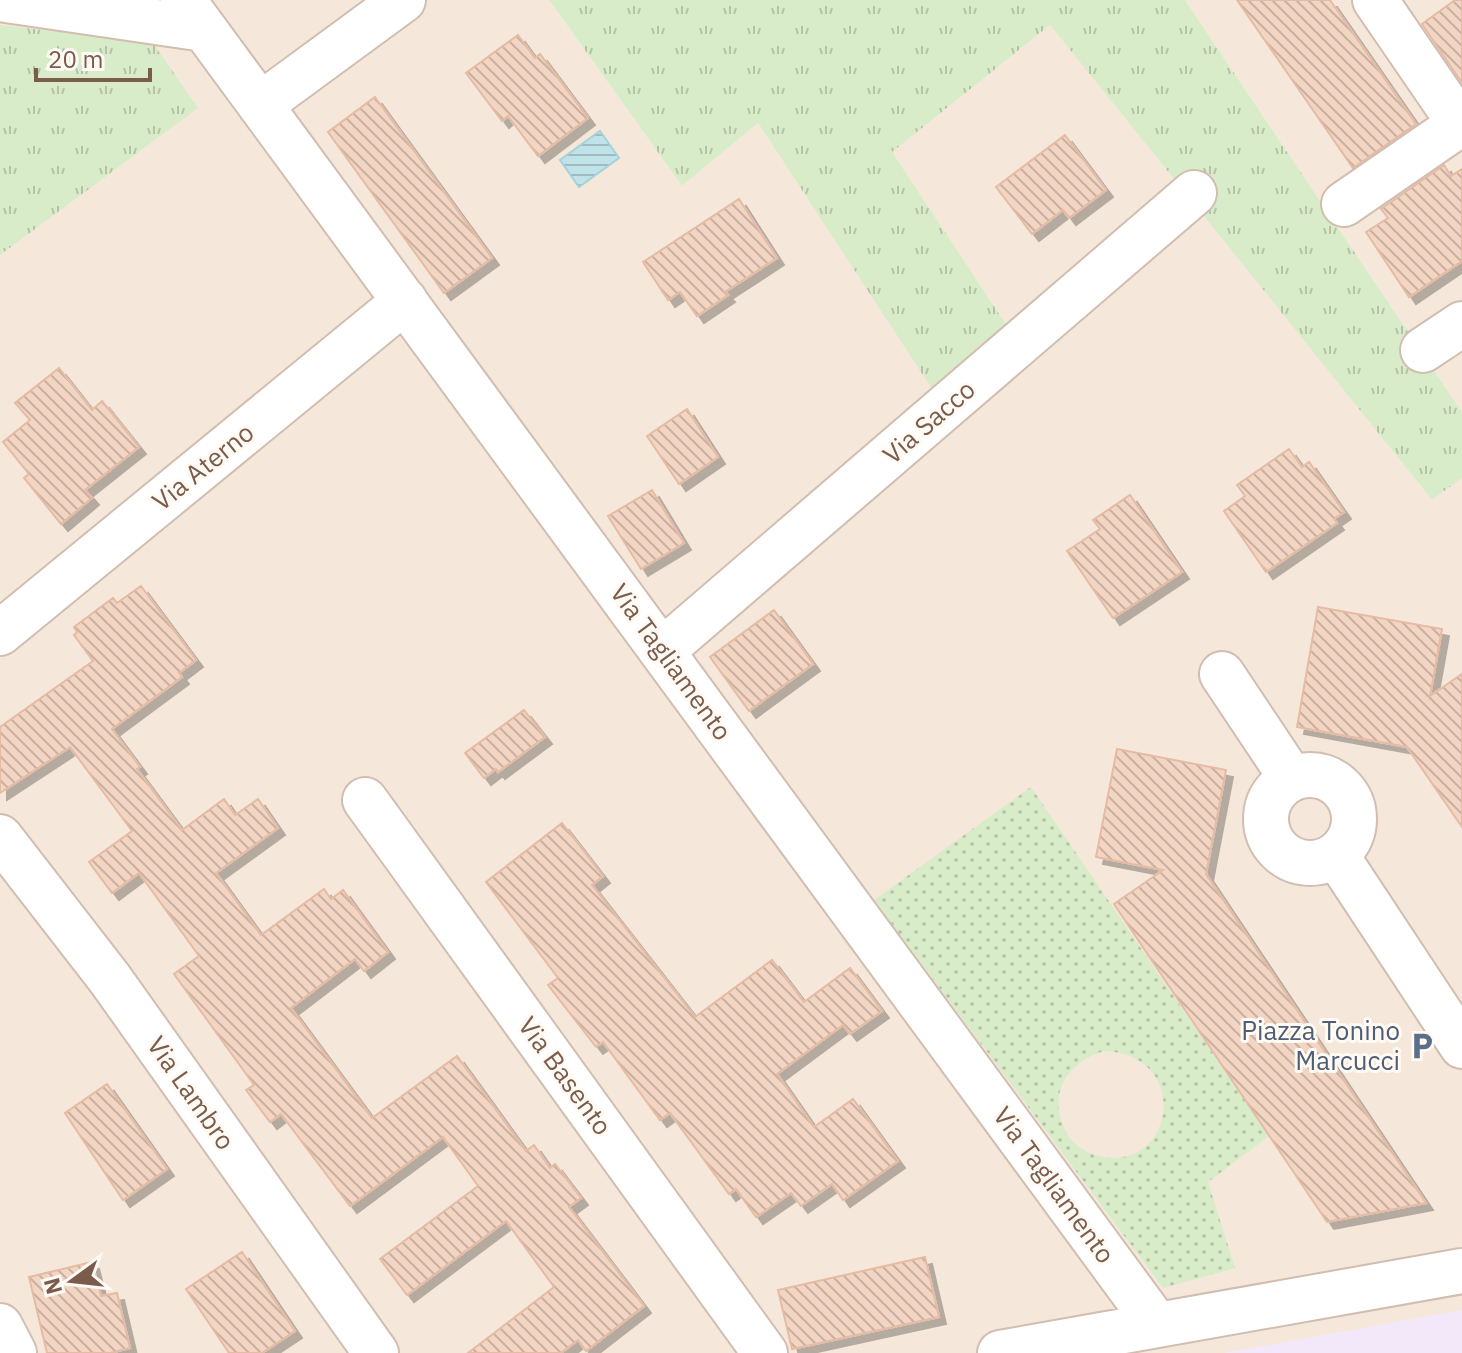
<svg xmlns="http://www.w3.org/2000/svg" width="1462" height="1353" viewBox="0 0 1462 1353" font-family="'IBM Plex Sans',sans-serif">
	<style>
		.residential { fill: #f5e8da }
		.education { fill: #f3e8fa }
		.grass { fill: url(#grass-tufts) }
		.park { fill: url(#park-dots); fill-rule: evenodd }
		.water { fill: url(#water-rules); stroke: #a5d3da; stroke-width: 2 }
		.building { fill: url(#building-back-hatch); stroke: #e6bba3; stroke-width: 2; filter: url(#shadow) }
		.lines { fill: none; stroke-linecap: round; stroke-linejoin: round }
		.street-casing { stroke: #d1beb0; stroke-width: 48 }
		.street { stroke: #fff; stroke-width: 44 }
		.labels { text-anchor: middle; stroke-width: 6; stroke-linejoin: round; paint-order: stroke }
		.street-label { font-size: 26px; fill: #7a5c4d; stroke: #fffaf3 }
		.service-label { font-size: 26px; fill: #4e5e75; stroke: #fffaf3; text-anchor: end }
	</style>
	<defs>
		<pattern id="grass-tufts" width="24" height="20" patternUnits="userSpaceOnUse" patternTransform="scale(2)"><rect width="24" height="20" fill="#d8ecc9"/><path d="M3 7l-1-3M5 7V3M7 7l1-3M15 17l-1-3M17 17v-4M19 17l1-3" fill="none" stroke="#b4c2a5"/></pattern>
		<pattern id="park-dots" width="8" height="8" patternUnits="userSpaceOnUse" patternTransform="scale(2)"><rect width="8" height="8" fill="#d8ecc9"/><path d="M2 2h.1M6 6h.1" fill="none" stroke="#b4c2a5" stroke-width="1.8" stroke-linecap="round"/></pattern>
		<pattern id="water-rules" width="6" height="5" patternUnits="userSpaceOnUse" patternTransform="scale(2)"><rect width="6" height="5" fill="#bfe3e8"/><path d="M0 2.5h6" fill="none" stroke="#a0bbbe"/></pattern>
		<pattern id="building-back-hatch" width="6" height="6" patternUnits="userSpaceOnUse" patternTransform="scale(2)"><rect width="6" height="6" fill="#f3d5c3"/><path d="M-1 5l2 2M0 0l6 6M5-1l2 2" fill="none" stroke="#cab0a1"/></pattern>
		<filter id="shadow"><feDropShadow dx="7" dy="7" stdDeviation="0" flood-color="#0004"/></filter>
	</defs>
	<rect width="100%" height="100%" fill="#fdf6ec"/>
	<path class="residential" d="M0 0H549L682 186 758 123 938 397 1013 335 891 152 1050 25 1432 500 1462 478V1353H0Z
		M1185 0H1462V412Z"/>
	<path class="education" d="M1462 1310V1353H1224Z"/>
	<path class="grass" d="M549 0H1185L1462 412V478L1432 500 1050 25 892 152 1013 335 938 398 758 123 682 186Z
		M0 25 153 43 198 108 0 255Z"/>
	<path class="park" d="M1031 787 1269 1136 1208 1182 1235 1268 1163 1288 874 900ZM1104 1051C1191 1054 1176 1169 1103 1157 1087 1154 1072 1145 1065 1130 1047 1093 1068 1062 1104 1051Z"/>
	<path class="water" d="M600 131 619 158 579 187 560 160Z"/>
	<path class="building" d="M1237 0H1330L1416 124 1353 168Z
		M1455 0H1462V83L1422 24Z
		M518 35 535 58 540 54 588 118 538 156 508 116 502 121 466 73Z
		M375 97 492 258 444 293 328 132Z
		M1065 135 1106 190 1069 218 1063 210 1032 234 996 187Z
		M1444 165 1451 176 1462 169V261L1409 297 1366 232 1388 218 1381 209Z
		M739 199 777 258 725 292 728 295 697 316 680 292 668 300 643 262Z
		M59 368 92 410 102 401 139 447 85 490 92 498 61 524 24 478 29 474 3 442 30 420 15 403Z
		M687 409 718 457 679 484 647 436Z
		M1289 449 1302 467 1309 462 1344 512 1334 519 1337 523 1266 572 1224 511 1245 496 1237 485Z
		M652 490 684 543 641 569 608 516Z
		M1130 495 1182 572 1113 618 1067 551 1100 529 1093 520Z
		M141 586 196 660 179 673 182 677 112 729 140 767 137 769 182 830 224 799 235 815 258 799 278 828 216 873 261 935 324 889 331 899 343 890 388 952 364 971 355 959 291 1008 372 1118 457 1056 526 1151 534 1145 550 1168 555 1164 581 1198 569 1207 644 1306 586 1351 578 1340 561 1353H468L554 1287 506 1221 407 1295 380 1259 478 1186 443 1137 350 1206 281 1114 270 1122 246 1090 254 1085 174 974 199 956 139 873 112 893 89 862 132 831 70 747 0 793V727L93 661 74 635 77 632 74 627 113 598 117 603Z
		M1318 607 1442 629 1430 696 1462 674V827L1407 747 1297 727Z
		M774 610 813 664 749 711 710 657Z
		M524 710 545 737 498 772 496 769 484 778 465 753Z
		M1117 749 1226 770 1206 874 1426 1203 1327 1222 1114 904 1163 870 1096 857Z
		M562 823 603 876 592 885 695 1017 772 960 804 1002 850 968 882 1011 850 1034 843 1025 777 1074 814 1127 853 1099 898 1161 843 1200 832 1184 801 1206 791 1193 756 1217 736 1189 729 1194 670 1113 660 1120 603 1042 596 1047 548 985 558 978 486 882Z
		M107 1084 167 1169 123 1200 65 1113Z
		M242 1252 295 1331 262 1353H229L186 1289Z
		M925 1257 939 1317 792 1349 778 1290Z
		M92 1262 101 1296 117 1293 130 1348 110 1353H47L29 1277Z"/>
	<g class="lines">
		<defs>
			<path id="street" d="M6 0 204 29
				M183 0 1157 1325
				M260 105 403 0
				M1344 204 1460 124 1375 0
				M1423 350 1462 324
				M0 633 405 301
				M663 650 1194 193
				M1222 674 1292 779
				M1266 819a44 44 0 1 1 88 0a44 44 0 1 1-88 0Z
				M365 800 765 1353
				M0 837 110 979 376 1353
				M1336 855 1462 1046
				M0 1326 14 1353
				M1000 1353 1462 1271"/>
		</defs>
		<use href="#street" class="street-casing"/>
		<use href="#street" class="street"/>
	</g>
	<defs>
		<symbol id="parking-bare" viewBox="-9 -9 18 18"><path d="M-3.5-5.5H1a3.5 3.5 0 0 1 0 7H-1V5.5H-3.5ZM-1-3.4V-.6H.8a1.4 1.4 0 0 0 0-2.8Z" fill="#5c6f8a" stroke="#fffaf3" stroke-width="2.5" paint-order="stroke"/></symbol>
	</defs>
	<g fill-rule="evenodd">
		<use href="#parking-bare" x="1402" y="1026" width="40" height="40"/>
	</g>
	<g class="labels">
		<g class="street-label">
			<text transform="translate(929 422) rotate(-41)" y="9">Via Sacco</text>
			<text transform="translate(203 467) rotate(-39)" y="9">Via Aterno</text>
			<text transform="translate(671 662) rotate(54)" y="9">Via Tagliamento</text>
			<text transform="translate(565 1076) rotate(54)" y="9">Via Basento</text>
			<text transform="translate(191 1093) rotate(55)" y="9">Via Lambro</text>
			<text transform="translate(1054 1185) rotate(54)" y="9">Via Tagliamento</text>
		</g>
		<g class="service-label">
			<text x="1400" y="1040">Piazza Tonino<tspan x="1400" dy="30">Marcucci</tspan></text>
		</g>
	</g>
	<g transform="translate(72 1281) rotate(255)" stroke="#fffaf3" stroke-width="6" paint-order="stroke">
	<path d="M0-6L14 30L0 20L-14 30Z" fill="#7a5c4d"/>
	<text y="-12" font-size="22" font-weight="bold" text-anchor="middle" fill="#7a5c4d">N</text>
	</g>
	<path d="M36 68v12h114v-12" fill="none" stroke="#7a5c4d" stroke-width="4"/>
	<text x="48" y="68" font-size="24" fill="#7a5c4d" stroke="#fffaf3" stroke-width="6" paint-order="stroke">20 m</text>
</svg>
